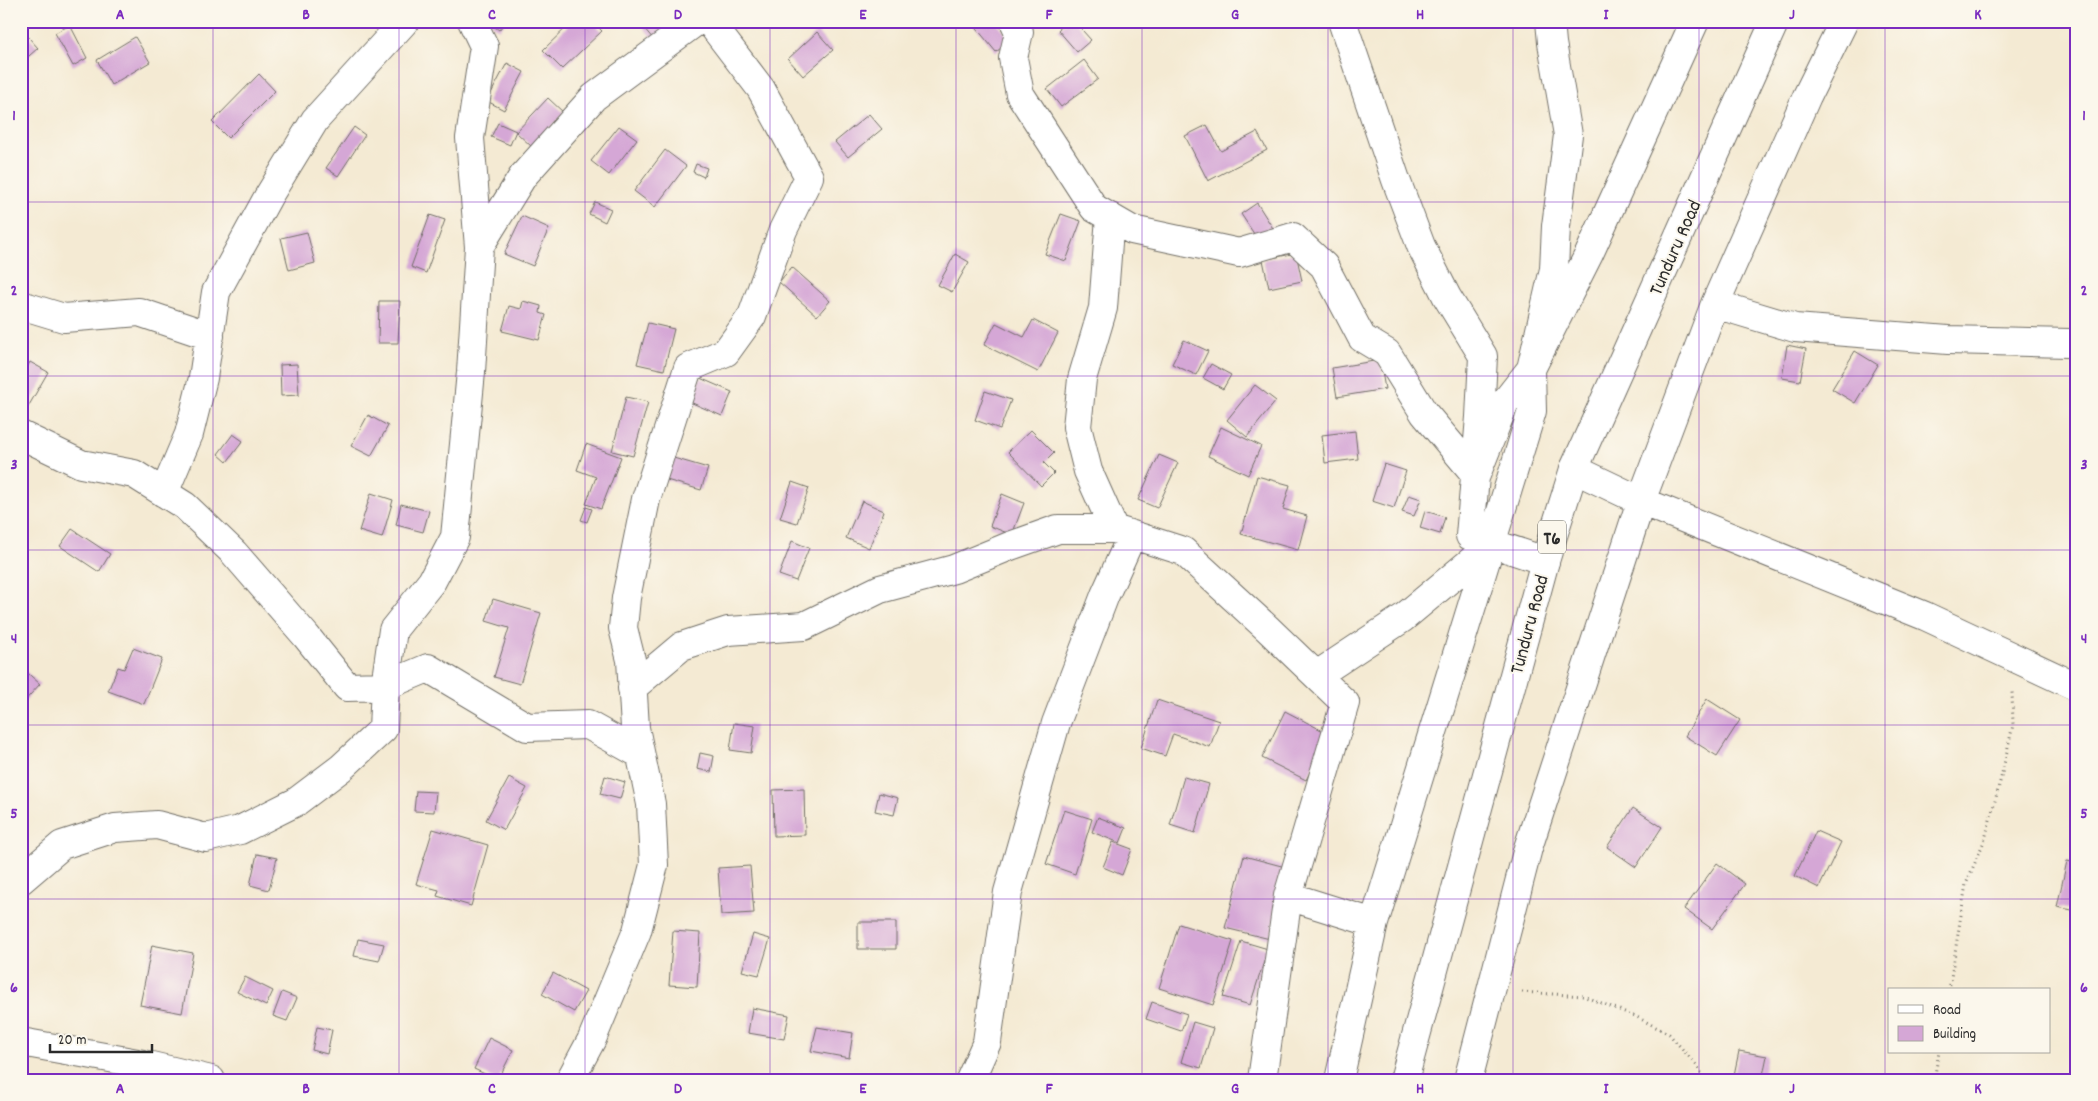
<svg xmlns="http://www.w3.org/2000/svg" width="2098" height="1101" viewBox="0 0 2098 1101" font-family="Dekko,sans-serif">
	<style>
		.building { fill: #d5a7d6 }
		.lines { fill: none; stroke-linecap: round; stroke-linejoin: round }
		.minor-casing { stroke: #716e66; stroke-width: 30 }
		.highway-casing { stroke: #716e66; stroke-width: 30 }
		.path { stroke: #716e66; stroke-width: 3; stroke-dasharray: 1 4; stroke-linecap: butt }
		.minor { stroke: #fff; stroke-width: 28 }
		.highway { stroke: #fff; stroke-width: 28 }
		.grid { fill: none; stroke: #7b2cbf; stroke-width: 1; stroke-opacity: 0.55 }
		.labels { text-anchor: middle; stroke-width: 4; stroke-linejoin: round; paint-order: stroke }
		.shield { fill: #fbf7ec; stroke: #696865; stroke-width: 1 }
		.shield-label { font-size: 19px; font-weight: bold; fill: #2b2b2b }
		.street-label { font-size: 20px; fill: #2b2b2b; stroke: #fbf7ec }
		.neatline { fill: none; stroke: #7b2cbf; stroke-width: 2 }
		.grid-label { font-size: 16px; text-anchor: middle; font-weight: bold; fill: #7b2cbf }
	</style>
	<rect width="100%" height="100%" fill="#fbf7ec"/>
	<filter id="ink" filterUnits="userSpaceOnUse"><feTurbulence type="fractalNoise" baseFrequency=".02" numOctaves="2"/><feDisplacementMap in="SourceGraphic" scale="10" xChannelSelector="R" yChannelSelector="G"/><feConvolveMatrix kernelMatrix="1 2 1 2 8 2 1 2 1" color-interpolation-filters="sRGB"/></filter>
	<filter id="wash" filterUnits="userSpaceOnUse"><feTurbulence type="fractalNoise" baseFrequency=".0096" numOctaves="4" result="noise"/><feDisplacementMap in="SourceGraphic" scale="20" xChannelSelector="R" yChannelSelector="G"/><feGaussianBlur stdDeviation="1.12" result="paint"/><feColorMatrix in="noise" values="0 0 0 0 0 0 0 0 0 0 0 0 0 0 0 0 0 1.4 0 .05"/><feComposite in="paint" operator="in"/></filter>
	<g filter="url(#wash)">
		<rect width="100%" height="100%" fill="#f4ead3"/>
		<g id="blocks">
			<path class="building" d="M487 21H506L499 30Z
				M573 21H592L602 31 562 69 543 50Z
				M638 21H676L654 40Z
				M977 21H995L1011 40 996 52 973 24Z
				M1068 21H1074L1091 40 1077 52 1058 30Z
				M1484 21H1497V23L1484 24Z
				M70 25 87 58 73 66 55 33Z
				M21 29 38 48 21 63Z
				M817 32 833 50 803 76 788 59Z
				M135 37 150 62 111 85 97 60Z
				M1084 60 1098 79 1061 107 1047 89Z
				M507 63 524 72 504 110 487 101Z
				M259 74 275 91 228 138 212 122Z
				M548 98 564 113 532 147 516 132Z
				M869 114 882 129 848 157 835 142Z
				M498 123 516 131 510 145 491 137Z
				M1207 125 1221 151 1257 132 1267 150 1208 181 1185 136Z
				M619 126 637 139 609 175 591 161Z
				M354 127 365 135 338 176 326 168Z
				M665 150 686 166 655 207 634 191Z
				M696 164 707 168 704 177 693 172Z
				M595 202 611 209 605 222 589 214Z
				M1257 203 1274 230 1258 240 1241 214Z
				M1061 214 1081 221 1066 261 1045 254Z
				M430 215 445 220 426 273 411 267Z
				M522 216 549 228 533 266 504 254Z
				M307 232 315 263 289 270 281 238Z
				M1296 253 1302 281 1269 288 1263 260Z
				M955 254 969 262 952 292 938 285Z
				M792 267 830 301 817 316 779 282Z
				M379 301H400L398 343H378Z
				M523 301 541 306 540 313 546 315 539 340 502 331 509 306 521 309Z
				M1033 320 1058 333 1038 372 984 345 996 323 1024 337Z
				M648 323 674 329 664 370 637 364Z
				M1184 340 1208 351 1196 375 1172 364Z
				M1787 345 1806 349 1800 381 1782 378Z
				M1855 351 1878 365 1855 403 1832 389Z
				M1380 360 1385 389 1337 397 1332 368Z
				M30 362 48 372 28 407 21 403V378Z
				M297 364 299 395 281 396 280 365Z
				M1211 364 1231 375 1223 389 1203 378Z
				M700 378 732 392 722 416 690 402Z
				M1255 385 1276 401 1247 437 1227 420Z
				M985 391 1011 400 1000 429 975 420Z
				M626 397 648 402 633 456 612 451Z
				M368 415 388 426 371 456 351 446Z
				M1221 427 1261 446 1248 475 1208 456Z
				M1031 430 1054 453 1044 463 1054 473 1041 486 1008 452Z
				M1355 431 1358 459 1325 463 1322 435Z
				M233 434 243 441 227 462 218 454Z
				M586 444 621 457 601 509 586 504 596 477 577 470Z
				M1159 455 1178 463 1157 508 1138 500Z
				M670 457 708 468 701 490 663 479Z
				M1384 464 1406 471 1394 508 1372 501Z
				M1257 476 1290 485 1283 509 1307 516 1298 550 1241 534Z
				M792 482 809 488 797 523 780 518Z
				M371 493 393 500 382 538 359 531Z
				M1002 494 1024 503 1012 535 990 526Z
				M1409 495 1421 499 1414 516 1402 512Z
				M862 501 884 511 869 548 846 538Z
				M401 504 429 511 423 532 396 525Z
				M586 507 592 509 587 522 581 520Z
				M1425 511 1445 517 1440 534 1420 528Z
				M72 529 110 554 99 572 60 546Z
				M792 541 809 548 796 581 779 575Z
				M493 599 541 613 520 684 494 677 509 628 486 621Z
				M133 648 162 659 144 704 108 691 118 667 124 669Z
				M22 668 40 684 21 705V669Z
				M1707 699 1740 720 1717 756 1685 736Z
				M1157 700 1219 721 1210 747 1173 734 1165 756 1141 748Z
				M1285 711 1329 734 1306 780 1262 758Z
				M734 723 755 726 751 753 730 750Z
				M700 753 714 756 711 772 697 769Z
				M605 776 625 782 620 799 600 794Z
				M1184 777 1209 784 1195 833 1170 825Z
				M509 778 527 788 504 830 486 820Z
				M804 789 805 835 774 836 773 790Z
				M416 791 436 792 434 812 414 811Z
				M879 793 898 798 894 815 875 811Z
				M1633 808 1662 827 1636 867 1607 847Z
				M1064 810 1092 819 1075 874 1046 864Z
				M1098 817 1126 828 1120 843 1092 832Z
				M433 829 488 845 471 906 437 896 439 890 416 884Z
				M1816 831 1841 842 1819 888 1795 876Z
				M1113 842 1132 849 1122 875 1103 867Z
				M257 854 277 858 269 890 250 885Z
				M1244 856 1289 868 1270 939 1225 928Z
				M2067 861 2077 863V911L2057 907Z
				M1717 863 1745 884 1712 929 1684 909Z
				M750 866 754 913 721 915 718 868Z
				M858 922H896V949H858Z
				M1179 924 1233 941 1213 1005 1159 988Z
				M673 931 700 933 697 987 669 985Z
				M753 934 770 939 759 975 742 971Z
				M358 939 384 944 379 961 354 956Z
				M1241 941 1268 949 1250 1005 1223 997Z
				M152 945 193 953 182 1013 140 1005Z
				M553 973 586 991 574 1012 542 994Z
				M245 977 273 991 266 1006 237 992Z
				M282 992 297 998 287 1021 273 1016Z
				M1152 1002 1187 1014 1181 1031 1146 1019Z
				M752 1008 789 1015 784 1039 748 1033Z
				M1193 1022 1213 1028 1201 1068 1181 1062Z
				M317 1027 332 1030 327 1054 312 1050Z
				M817 1027 853 1033 849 1058 811 1051Z
				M489 1038 513 1050 498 1080 474 1069Z
				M1739 1051 1767 1056 1762 1080H1733Z"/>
		</g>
	</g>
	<g filter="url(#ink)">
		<use href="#blocks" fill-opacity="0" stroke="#716e66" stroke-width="1"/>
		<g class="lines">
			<defs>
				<path id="minor" d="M1014 21 1019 32 1013 58 1020 94 1094 208 1132 230 1239 253 1293 237 1324 266 1362 338 1387 353 1424 413 1476 475 1505 402 1531 369 1554 269 1556 226 1568 135 1552 43 1550 21
					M1342 21 1396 180 1421 246 1447 297 1483 356 1480 417 1470 536 1545 561
					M1110 217 1103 308 1082 379 1077 427 1088 471 1114 529
					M479 247 523 176 594 97 697 21
					M1715 304 1795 328 1948 340 2069 343 2077 346
					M21 305 64 318 139 312 210 336
					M21 435 81 464 134 474 185 506 234 553 306 636 347 687 385 686 393 630 432 581 455 537 471 372 479 247 470 138 484 46 472 21
					M1574 469 1641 501 1925 616 2077 687
					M164 493 189 434 203 378 216 292 268 197 315 120 405 21
					M1317 675 1403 618 1492 544
					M632 688 682 646 728 631 804 626 880 589 954 569 1010 546 1058 529H1114L1183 551 1268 629 1345 703 1288 896 1262 1080
					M21 880 62 845 115 828 157 825 206 838 240 830 296 802 341 768 383 729 385 686 428 668 527 727 588 725 640 754
					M1288 896 1374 923
					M21 1042 143 1064 211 1080
					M570 1080 592 1039 637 931 654 865 651 804 635 728 631 660 623 628 626 598 646 499 688 368 726 352 752 316 783 230 809 177 761 89 709 21
					M970 1080 987 1042 1008 892 1056 723 1105 595 1132 535
					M1339 1080 1374 923 1532 411 1531 369 1589 254 1695 21
					M1468 1080 1528 848 1641 501 1715 304 1807 96 1844 21"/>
				<path id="highway" d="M1404 1080 1545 561 1574 469 1775 21"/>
			</defs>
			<use href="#minor" class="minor-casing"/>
			<use href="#highway" class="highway-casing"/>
			<path class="path" d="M1949 990 1966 884 1985 839 2000 782 2013 725 2012 691
				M1522 992 1583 996 1635 1016 1669 1034 1698 1067 1705 1080
				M1934 1080 1939 1052"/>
			<use href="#minor" class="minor"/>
			<use href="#highway" class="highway"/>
		</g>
	</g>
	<path class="grid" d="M213 21V1080M399 21V1080M585 21V1080M770 21V1080M956 21V1080M1142 21V1080M1328 21V1080M1513 21V1080M1699 21V1080M1885 21V1080M21 202H2077M21 376H2077M21 550H2077M21 725H2077M21 899H2077"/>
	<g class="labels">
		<rect class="shield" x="1538" y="520.5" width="28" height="33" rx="4"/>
		<g class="shield-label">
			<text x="1552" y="544">T6</text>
		</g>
		<g class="street-label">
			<text transform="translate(1674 247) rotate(-66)" y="7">Tunduru Road</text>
			<text transform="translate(1528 624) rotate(-75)" y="7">Tunduru Road</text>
		</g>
	</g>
	<rect width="2098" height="1101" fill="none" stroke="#fbf7ec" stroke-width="55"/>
	<rect x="1888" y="988" width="162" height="65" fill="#fbf7ec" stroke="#a8a59f"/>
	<rect x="1898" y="1005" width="25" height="8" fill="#ffffff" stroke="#a8a59f"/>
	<text x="1933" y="1014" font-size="15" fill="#2b2b2b">Road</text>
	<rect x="1898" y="1026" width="25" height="15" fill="#d5a7d6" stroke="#a8a59f"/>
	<text x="1933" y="1038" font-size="15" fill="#2b2b2b">Building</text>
	<path d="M50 1044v8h102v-8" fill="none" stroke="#2b2b2b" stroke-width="2.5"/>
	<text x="58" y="1044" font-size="15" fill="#2b2b2b" stroke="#fbf7ec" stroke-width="4" paint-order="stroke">20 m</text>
	<rect x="28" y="28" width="2042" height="1046" class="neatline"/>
	<g class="grid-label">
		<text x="120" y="19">A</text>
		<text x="306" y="19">B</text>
		<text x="492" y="19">C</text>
		<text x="678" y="19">D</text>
		<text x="863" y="19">E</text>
		<text x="1049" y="19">F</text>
		<text x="1235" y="19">G</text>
		<text x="1420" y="19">H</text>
		<text x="1606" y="19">I</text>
		<text x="1792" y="19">J</text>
		<text x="1978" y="19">K</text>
		<text x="14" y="120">1</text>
		<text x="2084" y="120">1</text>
		<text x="14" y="295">2</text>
		<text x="2084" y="295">2</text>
		<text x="14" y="469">3</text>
		<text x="2084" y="469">3</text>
		<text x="14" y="643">4</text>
		<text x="2084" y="643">4</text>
		<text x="14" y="818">5</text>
		<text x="2084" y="818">5</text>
		<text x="14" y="992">6</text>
		<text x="2084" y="992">6</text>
		<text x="120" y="1093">A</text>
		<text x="306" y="1093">B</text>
		<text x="492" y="1093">C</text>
		<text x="678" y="1093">D</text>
		<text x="863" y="1093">E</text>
		<text x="1049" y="1093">F</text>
		<text x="1235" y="1093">G</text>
		<text x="1420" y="1093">H</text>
		<text x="1606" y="1093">I</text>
		<text x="1792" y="1093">J</text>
		<text x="1978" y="1093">K</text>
	</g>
</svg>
